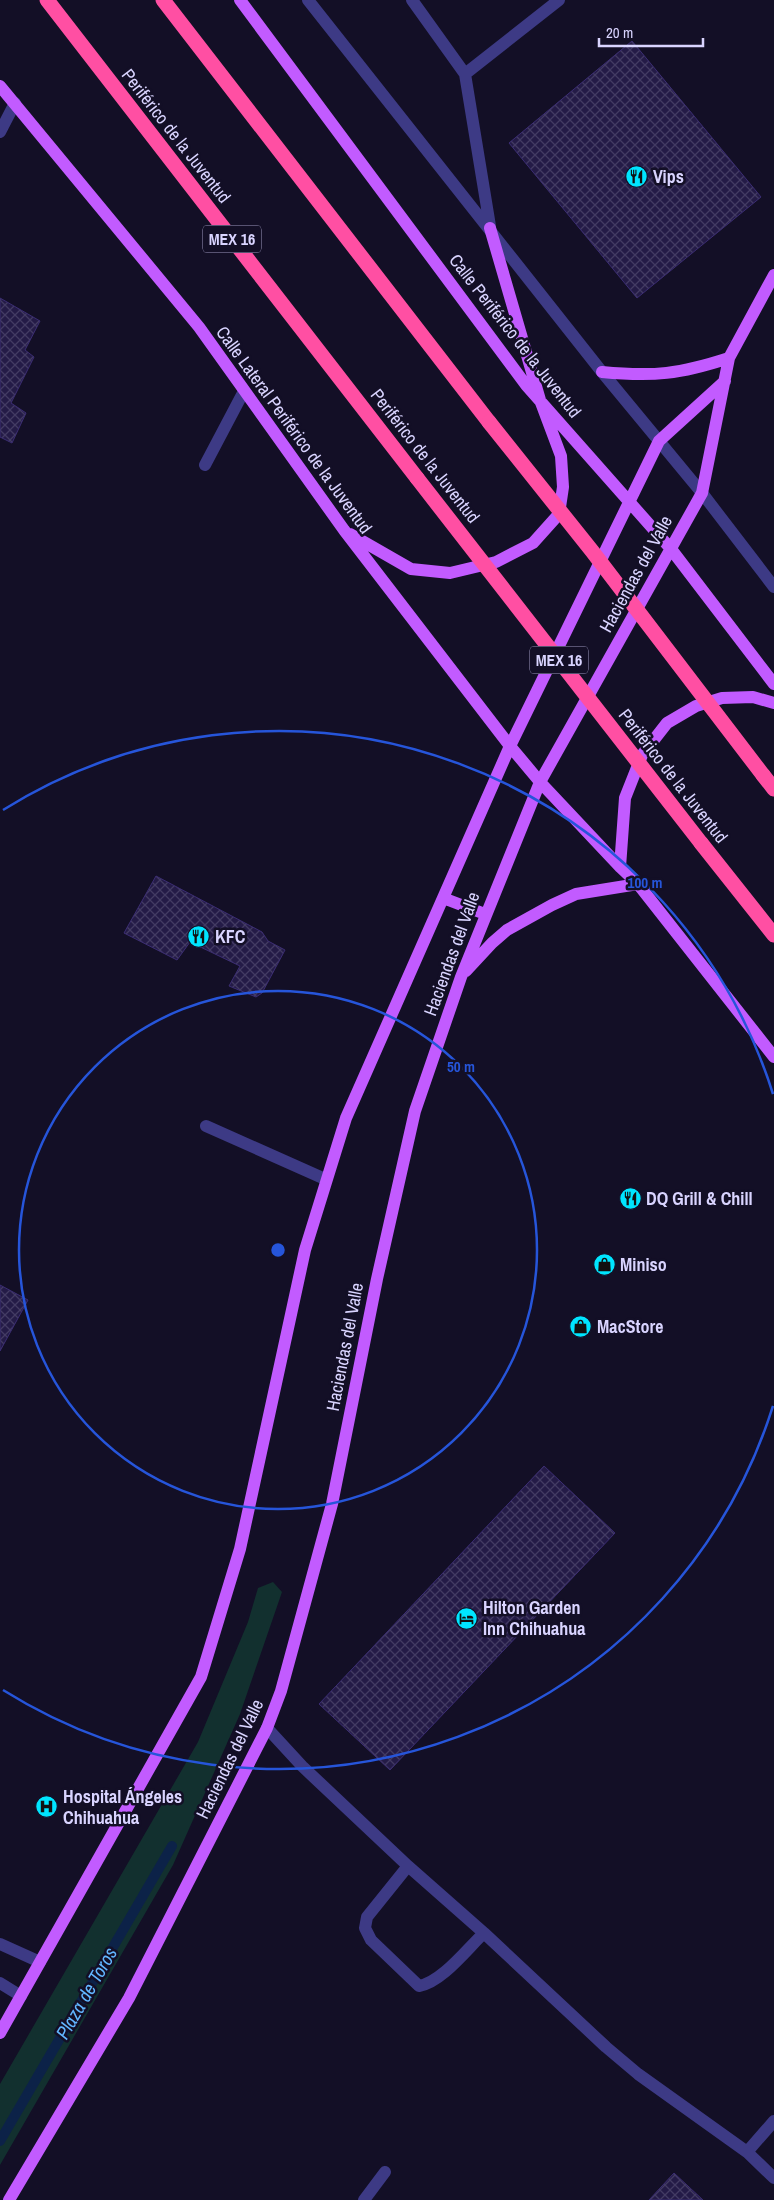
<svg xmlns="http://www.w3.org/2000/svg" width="774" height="2200" viewBox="0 0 774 2200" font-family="'Archivo Narrow',sans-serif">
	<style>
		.green { fill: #12302f }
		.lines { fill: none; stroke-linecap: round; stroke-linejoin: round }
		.stream { stroke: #0c2248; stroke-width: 10 }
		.building { fill: url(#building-cross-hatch); stroke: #3b2d73 }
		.minor { stroke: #3d3a85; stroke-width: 12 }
		.major { stroke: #c25bff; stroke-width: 12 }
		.highway { stroke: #ff4fa3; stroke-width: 15 }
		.highway-bridge { stroke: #ff4fa3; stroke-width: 15 }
		.ring { fill: none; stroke: #2655da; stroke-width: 2.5 }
		.labels { text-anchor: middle; stroke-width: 5; stroke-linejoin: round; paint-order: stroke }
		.shield { fill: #130f26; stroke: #9e99be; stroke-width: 1 }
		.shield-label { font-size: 16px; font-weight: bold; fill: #d9d4ff }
		.street-label { font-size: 18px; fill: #d9d4ff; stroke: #130f26 }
		.poi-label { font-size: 18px; font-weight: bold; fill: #d9d4ff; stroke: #130f26; text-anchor: start }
		.water-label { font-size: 19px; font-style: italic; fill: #62b6ff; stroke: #130f26 }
		.centre { fill: #2655da; stroke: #130f26; stroke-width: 2.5 }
		.ring-label { font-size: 15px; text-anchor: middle; font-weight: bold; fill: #2655da; stroke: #130f26; stroke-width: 5; stroke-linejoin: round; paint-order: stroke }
	</style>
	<defs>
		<pattern id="building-cross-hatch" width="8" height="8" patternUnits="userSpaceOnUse" patternTransform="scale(1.25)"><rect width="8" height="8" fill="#241b47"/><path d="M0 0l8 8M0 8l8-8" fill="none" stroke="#433b63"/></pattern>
	</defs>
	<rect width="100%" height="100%" fill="#130f26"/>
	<path class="green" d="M273 1582 282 1592 240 1714 173 1865 0 2165V2084L198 1742 248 1622 258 1588Z"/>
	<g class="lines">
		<path class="stream" d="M0 2141 172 1846"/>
	</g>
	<path class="building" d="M632 41 761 197 637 298 509 143Z
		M0 298 40 321 25 350 34 357 11 403 26 413 12 443 0 437Z
		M156 876 262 932 268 941 285 950 262 993 256 997 229 986 240 966 190 942 177 960 124 933Z
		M0 1285 28 1300 0 1351Z
		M544 1466 615 1533 390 1770 319 1704Z
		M674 2173 703 2200H649Z"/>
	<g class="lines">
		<path class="minor" d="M308 0 602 372 702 493 774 587
			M412 0 465 74 559 0
			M465 74 490 226
			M0 132 15 103
			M205 465 244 391
			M206 1126 325 1179
			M267 1728 302 1766 408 1866 484 1933 606 2047 638 2074 747 2152 774 2178
			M408 1866 367 1917 365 1928 371 1940 419 1986C442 1982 467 1949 484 1933
			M0 1944 40 1962
			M0 1983 21 1996
			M747 2152 774 2121
			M364 2200 385 2172"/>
		<path class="major" d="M240 0 526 385 671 549 774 684
			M0 86 199 327 344 530 510 746 540 782 620 867 638 884 774 1057
			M602 372C654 377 680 374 729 358
			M350 534 411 569 450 573 496 562 533 543 559 514 563 487 561 456 540 400 490 228
			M620 867 625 798 642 755 667 723 696 706 722 698 753 697 774 703
			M443 898 485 914
			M466 971 492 943 507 930 552 905 576 894 638 884
			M0 2033 201 1677 240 1549 305 1250 346 1118 510 746 659 441 725 381
			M9 2200 129 1998 267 1728 281 1691 332 1504 377 1279 415 1111 461 977 540 782 702 493 729 358 774 275"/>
		<path class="highway" d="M47 0 417 478
			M163 0 489 422
			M763 775 774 789
			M701 843 774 935"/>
		<path class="highway-bridge" d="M489 422 592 551 763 775
			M417 478 701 843"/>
	</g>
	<g class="ring">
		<circle cx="278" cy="1250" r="259"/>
		<path d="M773 1406A519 519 0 0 1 3 1690M3 810A519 519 0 0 1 773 1094"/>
	</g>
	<defs>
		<symbol id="restaurant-disc" viewBox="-11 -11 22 22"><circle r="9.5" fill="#00e5ff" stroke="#130f26"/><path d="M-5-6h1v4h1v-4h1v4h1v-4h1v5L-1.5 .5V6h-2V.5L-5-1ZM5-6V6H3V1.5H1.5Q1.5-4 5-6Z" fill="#111"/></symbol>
		<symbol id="shop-disc" viewBox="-11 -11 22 22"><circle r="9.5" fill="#00e5ff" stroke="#130f26"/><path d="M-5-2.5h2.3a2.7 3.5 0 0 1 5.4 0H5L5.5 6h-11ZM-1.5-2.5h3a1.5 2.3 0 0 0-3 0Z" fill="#111"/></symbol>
		<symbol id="hotel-disc" viewBox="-11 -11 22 22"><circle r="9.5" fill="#00e5ff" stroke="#130f26"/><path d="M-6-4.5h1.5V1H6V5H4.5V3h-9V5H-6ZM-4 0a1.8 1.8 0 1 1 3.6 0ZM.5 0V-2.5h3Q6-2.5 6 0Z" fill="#111"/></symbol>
		<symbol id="hospital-disc" viewBox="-11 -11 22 22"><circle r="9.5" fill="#00e5ff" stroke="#130f26"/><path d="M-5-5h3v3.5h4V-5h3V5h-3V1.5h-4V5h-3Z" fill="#111"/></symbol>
	</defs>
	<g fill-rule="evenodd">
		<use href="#restaurant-disc" x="624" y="164" width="25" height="25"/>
		<use href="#restaurant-disc" x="186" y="924" width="25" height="25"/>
		<use href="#restaurant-disc" x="618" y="1186" width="25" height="25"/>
		<use href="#shop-disc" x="592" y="1252" width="25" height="25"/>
		<use href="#shop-disc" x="568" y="1314" width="25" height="25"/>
		<use href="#hotel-disc" x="454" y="1606" width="25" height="25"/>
		<use href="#hospital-disc" x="34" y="1794" width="25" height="25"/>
	</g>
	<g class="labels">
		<g class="shield">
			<rect x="203" y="225.5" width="58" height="27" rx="4"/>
			<rect x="530" y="646.5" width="58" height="27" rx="4"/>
		</g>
		<g class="shield-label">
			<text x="232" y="245">MEX 16</text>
			<text x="559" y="666">MEX 16</text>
		</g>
		<g class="street-label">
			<text transform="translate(176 136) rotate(52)" y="6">Periférico de la Juventud</text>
			<text transform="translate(515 336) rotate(52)" y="6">Calle Periférico de la Juventud</text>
			<text transform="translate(294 430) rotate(54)" y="6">Calle Lateral Periférico de la Juventud</text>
			<text transform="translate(425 456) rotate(52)" y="6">Periférico de la Juventud</text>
			<text transform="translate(636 574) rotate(-61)" y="6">Haciendas del Valle</text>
			<text transform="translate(673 776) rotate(52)" y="6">Periférico de la Juventud</text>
			<text transform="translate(452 954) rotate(-70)" y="6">Haciendas del Valle</text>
			<text transform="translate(345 1347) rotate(-79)" y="6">Haciendas del Valle</text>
			<text transform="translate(230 1759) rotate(-64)" y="6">Haciendas del Valle</text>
		</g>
		<g class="poi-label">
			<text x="653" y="183">Vips</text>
			<text x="215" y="943">KFC</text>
			<text x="646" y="1205">DQ Grill &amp; Chill</text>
			<text x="620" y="1271">Miniso</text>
			<text x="597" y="1333">MacStore</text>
			<text x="483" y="1614">Hilton Garden<tspan x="483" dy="21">Inn Chihuahua</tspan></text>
			<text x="63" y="1803">Hospital Ángeles<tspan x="63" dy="21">Chihuahua</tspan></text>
		</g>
		<g class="water-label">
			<text transform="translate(86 1993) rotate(-60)" y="7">Plaza de Toros</text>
		</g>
	</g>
	<circle cx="278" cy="1250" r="8" class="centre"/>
	<g class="ring-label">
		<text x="645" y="888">100 m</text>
		<text x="461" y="1072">50 m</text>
	</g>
	<path d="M599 38v8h104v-8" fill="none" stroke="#d9d4ff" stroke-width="2.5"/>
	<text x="606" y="38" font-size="15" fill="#d9d4ff" stroke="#130f26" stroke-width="4" paint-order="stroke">20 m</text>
</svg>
